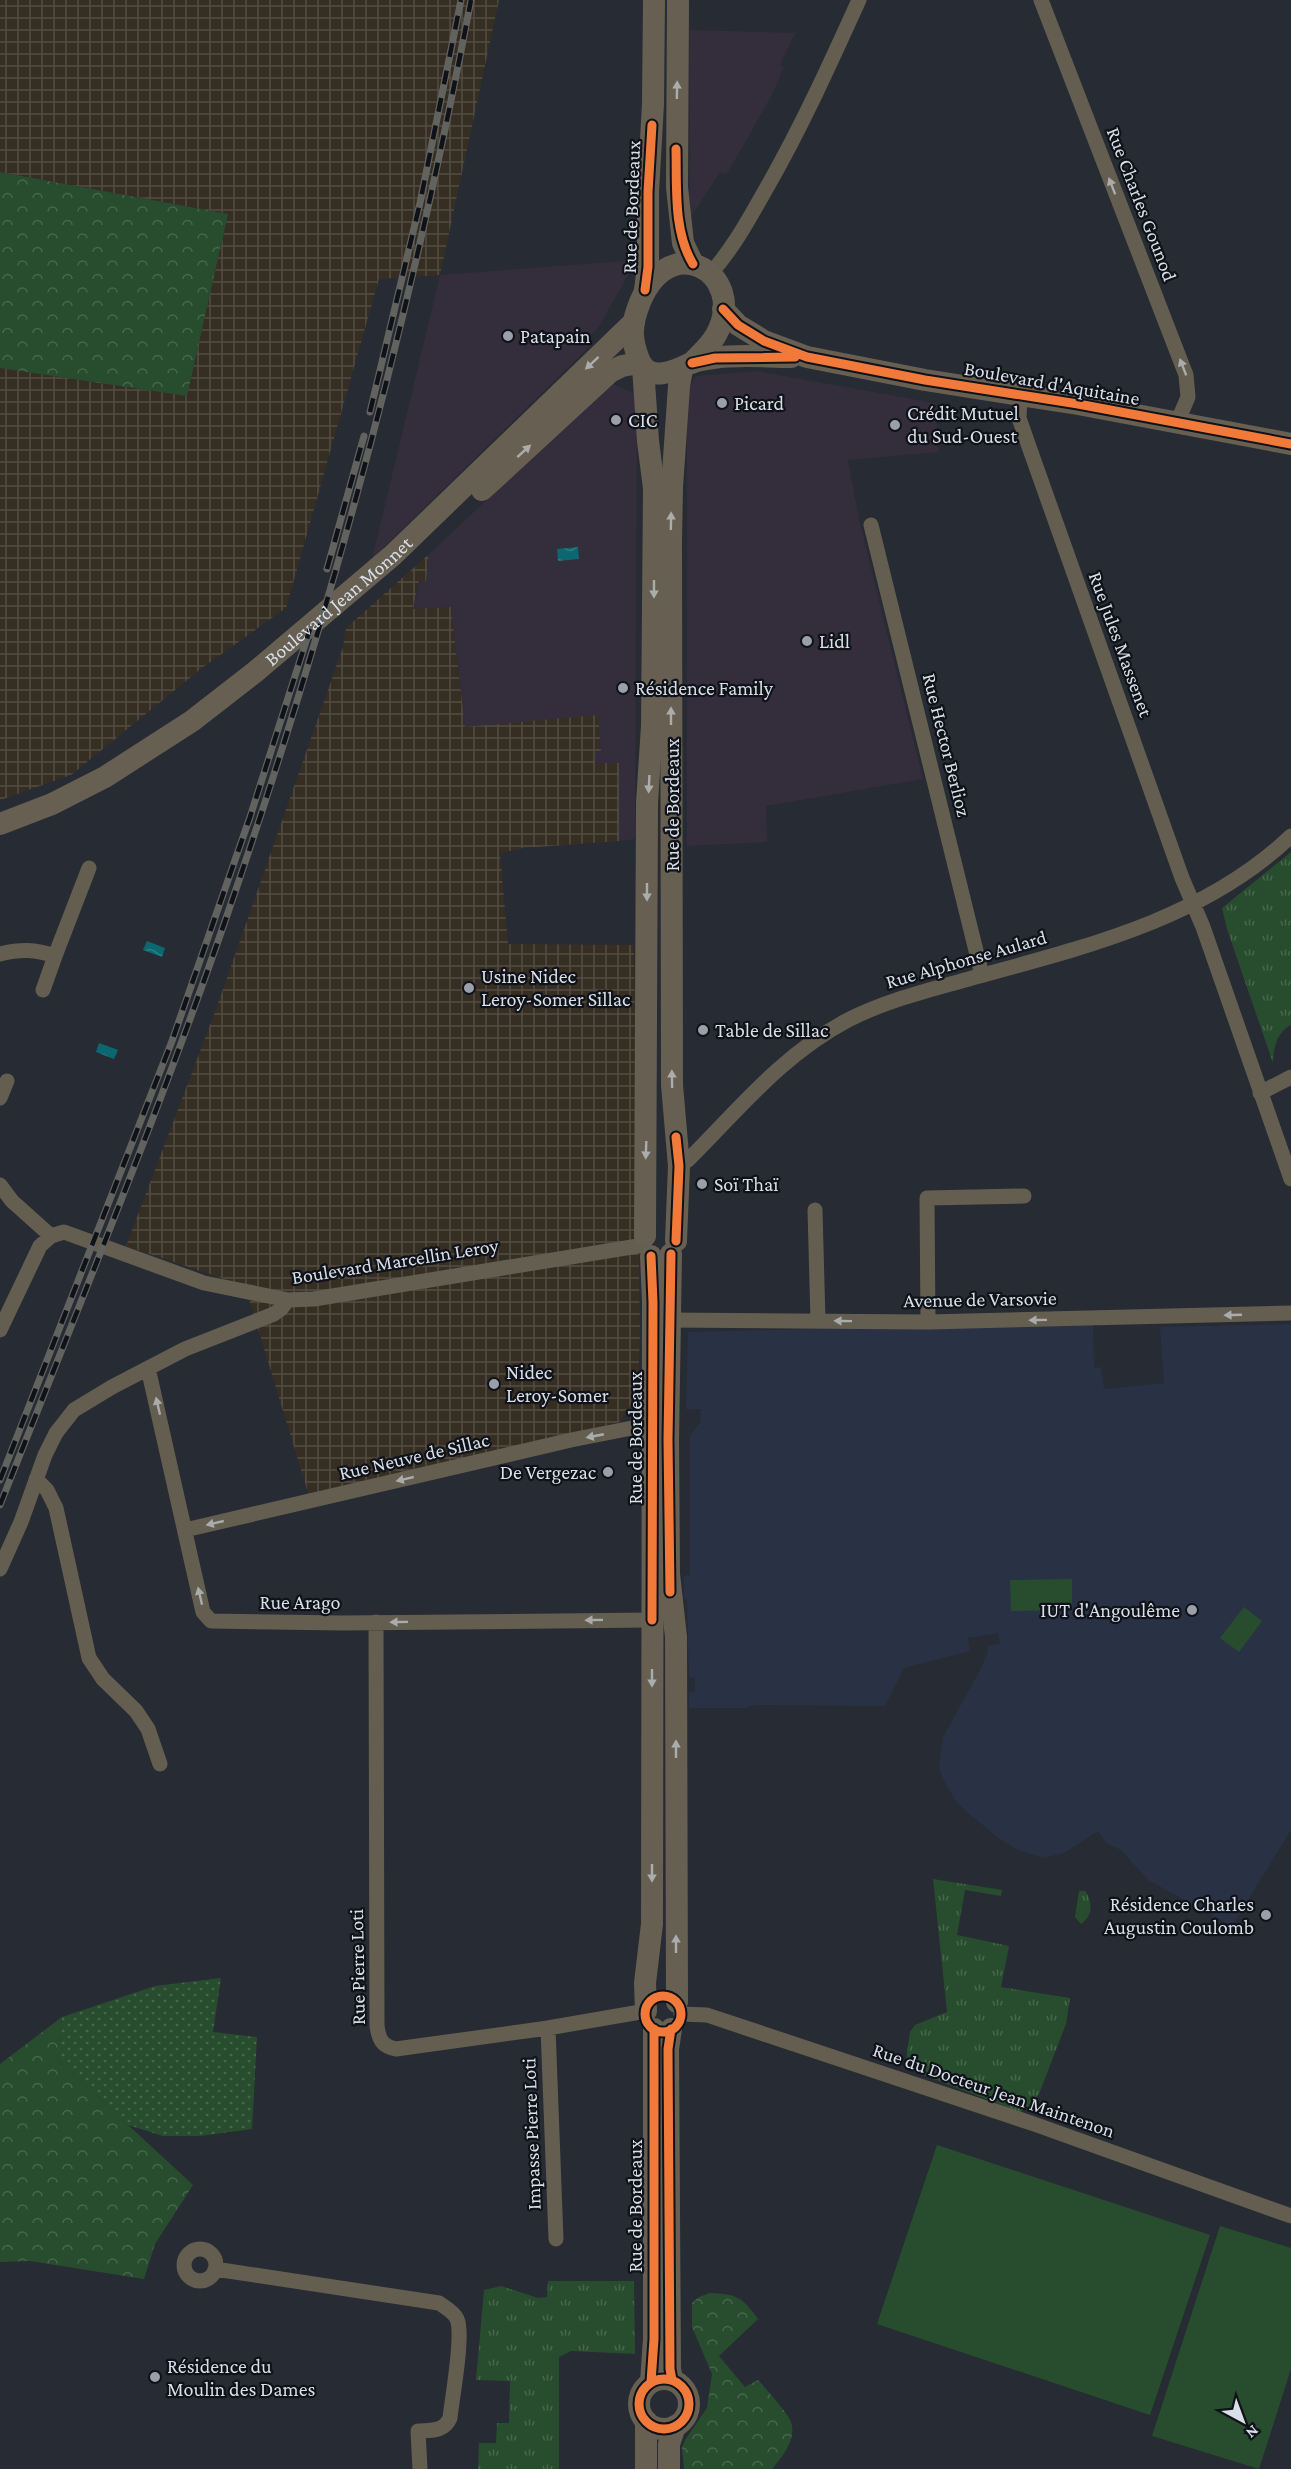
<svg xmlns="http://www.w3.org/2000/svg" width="1291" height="2469" viewBox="0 0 1291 2469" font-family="'Crimson Pro',serif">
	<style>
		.commercial { fill: #342d3c }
		.industrial { fill: url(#industrial-grid) }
		.built { fill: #293244 }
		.grass { fill: url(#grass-tufts) }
		.forest { fill: url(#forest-crowns) }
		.garden { fill: url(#garden-dots) }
		.pitch { fill: #284d2e }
		.water { fill: url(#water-waves) }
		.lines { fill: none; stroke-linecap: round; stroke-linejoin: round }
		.street { stroke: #645e51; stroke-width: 15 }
		.secondary { stroke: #676052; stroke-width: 22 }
		.rail-casing { stroke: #62625f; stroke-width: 7 }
		.rail { stroke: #0f1219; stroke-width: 4.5; stroke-dasharray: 14; stroke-linecap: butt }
		.cycleway-casing { stroke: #0f1219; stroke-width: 13 }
		.cycleway { stroke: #f17a3a; stroke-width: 9 }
		.oneway { fill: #abacac }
		.oneway2 { fill: #aaabac }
		.poi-dot { fill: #9b9fa9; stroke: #0f1219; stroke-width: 2 }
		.labels { text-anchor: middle; stroke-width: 4.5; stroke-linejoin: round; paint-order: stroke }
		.street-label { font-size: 20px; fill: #d9dee8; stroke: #0f1219 }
		.poi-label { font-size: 20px; fill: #d9dee8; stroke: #0f1219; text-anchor: start }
	</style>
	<defs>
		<pattern id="industrial-grid" width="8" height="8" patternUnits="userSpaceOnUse" patternTransform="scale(1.5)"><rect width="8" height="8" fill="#372e23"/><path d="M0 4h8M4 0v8" fill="none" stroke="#534c43"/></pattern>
		<pattern id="grass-tufts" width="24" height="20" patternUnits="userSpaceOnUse" patternTransform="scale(1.5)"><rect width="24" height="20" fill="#284d2e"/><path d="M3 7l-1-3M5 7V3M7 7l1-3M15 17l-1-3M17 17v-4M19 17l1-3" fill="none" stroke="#47664c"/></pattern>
		<pattern id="forest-crowns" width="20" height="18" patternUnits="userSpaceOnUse" patternTransform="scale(1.5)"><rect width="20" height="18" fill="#284d2e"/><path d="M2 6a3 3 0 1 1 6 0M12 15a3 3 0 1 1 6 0" fill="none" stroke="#47664c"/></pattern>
		<pattern id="garden-dots" width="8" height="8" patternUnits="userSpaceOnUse" patternTransform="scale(1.5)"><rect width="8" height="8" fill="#284d2e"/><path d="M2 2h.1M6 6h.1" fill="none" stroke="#47664c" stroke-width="1.8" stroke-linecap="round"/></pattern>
		<pattern id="water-waves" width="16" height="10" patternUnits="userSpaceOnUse" patternTransform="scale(1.5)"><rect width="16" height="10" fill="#0c6870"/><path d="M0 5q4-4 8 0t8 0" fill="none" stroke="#2f7d84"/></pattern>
	</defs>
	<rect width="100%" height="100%" fill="#272b33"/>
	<path class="commercial" d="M689 30 795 33 780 65 784 67 774 91 742 148 726 175 720 172 690 219Z
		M637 260 598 328 587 339 591 345 372 559 440 275Z
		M757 371 935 403 939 452 848 460 859 519 923 779 766 806 767 842 687 846V390L696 376Z
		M611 383 637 395 635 839 619 841V763L595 764V751H601L465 727 451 607 413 610 420 581 426 580 429 554Z"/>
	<path class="industrial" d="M0 0H499L440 275 379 279 286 608 202 668 71 775 0 800V368L187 396 228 214 0 172Z
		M429 554 426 581H419L413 609 451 607 465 727 598 715 601 751 595 752V763H619V841L523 848 500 853 508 944 634 945 640 1332 638 1394 620 1422 309 1496 244 1283 230 1281 126 1246 215 1012 343 647 346 628Z"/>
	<path class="built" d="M1093 1322 1094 1368 1101 1367 1104 1389 1164 1383 1160 1327 1291 1324V1830L1232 1926 1148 1880 1121 1850 1106 1843 1098 1831 1064 1853 1043 1858 1016 1849 1001 1840 968 1813 955 1800 943 1779 939 1767 943 1737 979 1672 987 1654 988 1646 1000 1644 998 1633 968 1638 970 1651 904 1668 885 1706 754 1705 746 1708H689V1692H695V1678L689 1677 687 1599H684V1576L690 1575V1435L700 1423 701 1409H686L688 1332Z"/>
	<path class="grass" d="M1291 852V1025C1276 1033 1274 1047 1273 1063L1227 929 1222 908Z
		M933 1879 1002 1890 1001 1896 965 1890 957 1935 1009 1946 1001 1987 1070 1998 1066 2024 1039 2094 1030 2106 1020 2112 905 2068 910 2032 915 2025 947 2012Z
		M1079 1891H1085C1093 1902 1093 1916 1081 1924L1075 1917Z
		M548 2281H634L635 2354 571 2351 559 2357V2469H478L479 2443H496L497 2423H509L510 2381 476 2380 484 2290 501 2286 538 2298 547 2297Z"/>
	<path class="forest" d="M0 172 228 214 187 396 0 368Z
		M62 2017 57 2059 193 2185 155 2244 144 2279 30 2261 0 2262V2064Z
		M710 2293C737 2294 742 2297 758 2319L719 2356 745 2387 758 2380C765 2388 788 2413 791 2422 797 2439 782 2457 772 2469H684L682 2448 685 2440 707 2408 712 2374 692 2327V2303L699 2297Z"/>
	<path class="garden" d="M221 1978 213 2032 257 2037 252 2129 200 2136H163L128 2125 57 2059 62 2017 155 1986Z"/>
	<path class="pitch" d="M1072 1579V1610L1011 1611 1010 1580Z
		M1244 1607 1262 1621 1239 1652 1220 1638Z
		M937 2145 1210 2235 1150 2415 877 2324Z
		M1220 2226 1291 2248V2369L1259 2469 1152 2436Z"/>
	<path class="water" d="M578 547 579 559 558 561 557 549Z
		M147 941 165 948 162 957 143 950Z
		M99 1043 118 1050 114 1059 96 1052Z"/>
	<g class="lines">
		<path class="street" d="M1041 0 1186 375 1188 397 1177 423
			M711 273C734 247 749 219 766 189 801 128 830 64 859 0
			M1020 395 1019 418 1027 441 1182 878 1203 927 1291 1179
			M871 525 982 975
			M0 954C20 949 35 949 55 956L89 868
			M43 990 55 956
			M1260 1093 1291 1077
			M0 1098 7 1081
			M679 1166 689 1159C740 1108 783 1054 848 1020 887 1000 930 990 972 978 1085 947 1204 919 1291 836
			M0 1185 12 1201 51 1236
			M815 1210 818 1321
			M669 1320 928 1322 1291 1313
			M928 1322 927 1198 1024 1196
			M0 1330 40 1246 51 1236 64 1232 204 1283 288 1300 314 1299 644 1245
			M148 1368 203 1612 211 1621 343 1623 652 1620
			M36 1479 47 1490 56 1508 89 1658 103 1679 136 1711 148 1729 160 1764
			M185 1530 571 1440 652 1424
			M0 1569 21 1522 45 1455 56 1433 74 1410 112 1387 185 1349 274 1314 281 1309 288 1300
			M376 1622 377 2026C379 2040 382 2046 396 2049L548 2028 646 2011
			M681 2014 707 2015 1034 2124 1291 2216
			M548 2028 556 2239
			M184 2265a16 16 0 1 1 32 0a16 16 0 1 1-32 0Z
			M215 2269 439 2303C445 2307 454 2312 457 2319 464 2335 452 2398 450 2418 444 2432 431 2430 418 2431L420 2469"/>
		<g class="secondary">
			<path d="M678 0 677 187 683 243 693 264"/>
			<path d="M645 290 648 267V192L653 104 654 0"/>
			<path d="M723 309 738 325 764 341 807 357 925 380 1078 404 1291 444"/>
			<path d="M692 363C700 354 710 346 716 335 751 273 662 220 635 317 631 332 633 343 638 357 647 384 673 372 691 363 697 360 706 359 713 358 738 354 766 357 791 357"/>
			<path d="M643 367 648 441 654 488 652 726 647 803 645 1236"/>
			<path d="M482 490 610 372 622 366 640 363"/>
			<path id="s1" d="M0 824 52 804 105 777 192 721 255 672 393 555 634 322"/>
			<path d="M676 1241 679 1166 672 1085 671 541 672 487 679 386 682 369"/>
			<path d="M671 1254 668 1440 669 1574 676 1637 677 2002"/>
			<path d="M646 2011 645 1983 652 1924 653 1302 651 1256"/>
			<path d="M671 2029 668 2049 670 2369 672 2380"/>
			<circle cx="664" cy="2404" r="25"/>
			<path d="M651 2382 654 2339V2029"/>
			<path d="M646 2421V2469"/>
			<path d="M669 2469V2444L675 2426"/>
		</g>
		<defs>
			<path id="rail" d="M370 412 420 203 461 0
				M327 569 364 436
				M0 1480 172 1041 250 817 310 629
				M0 1505C76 1313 155 1122 223 927 328 625 411 315 471 0"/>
		</defs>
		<use href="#rail" class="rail-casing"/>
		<use href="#rail" class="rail"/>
		<defs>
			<path id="cycleway" d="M676 149C677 186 673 231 693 264
				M645 290 648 267V192L652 125
				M723 309 738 325 764 341 807 357 925 380 1078 404 1291 444
				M692 363 715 358 795 357
				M676 1241 679 1166 676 1137
				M651 1256 653 1302 652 1620
				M670 1592 668 1440 671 1254
				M645 2014a18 18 0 1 1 36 0a18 18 0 1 1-36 0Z
				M671 2029 668 2049 670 2369 672 2380
				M639 2404a25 25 0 1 1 50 0a25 25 0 1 1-50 0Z
				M651 2382 654 2339V2029"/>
		</defs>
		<use href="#cycleway" class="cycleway-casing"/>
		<use href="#cycleway" class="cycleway"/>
	</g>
	<defs><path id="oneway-solid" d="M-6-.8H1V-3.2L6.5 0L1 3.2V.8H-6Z" transform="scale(1.5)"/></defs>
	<g class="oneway">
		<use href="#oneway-solid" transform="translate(677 90) rotate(-89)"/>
		<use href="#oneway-solid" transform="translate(592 363) rotate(137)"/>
		<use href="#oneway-solid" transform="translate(524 451) rotate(-42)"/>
		<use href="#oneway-solid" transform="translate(671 521) rotate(-89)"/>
		<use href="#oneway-solid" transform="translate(654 589) rotate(90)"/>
		<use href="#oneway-solid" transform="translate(671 716) rotate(-90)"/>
		<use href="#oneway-solid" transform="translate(649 784) rotate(93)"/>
		<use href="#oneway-solid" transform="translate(647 892) rotate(90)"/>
		<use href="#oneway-solid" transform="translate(672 1079) rotate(-91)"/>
		<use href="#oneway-solid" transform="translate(646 1150) rotate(92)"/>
		<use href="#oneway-solid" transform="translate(652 1678) rotate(90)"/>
		<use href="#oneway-solid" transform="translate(676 1749) rotate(-90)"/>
		<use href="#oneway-solid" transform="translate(652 1873) rotate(90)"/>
		<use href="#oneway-solid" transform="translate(676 1944) rotate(-90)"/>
	</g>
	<g class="oneway2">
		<use href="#oneway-solid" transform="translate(1112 186) rotate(-111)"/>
		<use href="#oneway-solid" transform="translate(1183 367) rotate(-111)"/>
		<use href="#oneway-solid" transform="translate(1233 1315) rotate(178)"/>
		<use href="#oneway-solid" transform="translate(1038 1320) rotate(179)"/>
		<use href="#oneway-solid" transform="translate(843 1321) rotate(-179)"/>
		<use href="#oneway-solid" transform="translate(158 1406) rotate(-103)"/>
		<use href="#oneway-solid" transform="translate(595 1436) rotate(169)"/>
		<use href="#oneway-solid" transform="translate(405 1479) rotate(167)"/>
		<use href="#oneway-solid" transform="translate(215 1523) rotate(167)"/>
		<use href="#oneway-solid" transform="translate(200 1596) rotate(-103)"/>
		<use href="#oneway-solid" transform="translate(594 1620) rotate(179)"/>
		<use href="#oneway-solid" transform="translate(399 1622) rotate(179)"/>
	</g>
	<g class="poi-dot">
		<circle cx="508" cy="336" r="6"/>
		<circle cx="722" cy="403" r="6"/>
		<circle cx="616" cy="420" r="6"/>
		<circle cx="895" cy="425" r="6"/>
		<circle cx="807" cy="641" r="6"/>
		<circle cx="623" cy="688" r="6"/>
		<circle cx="469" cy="988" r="6"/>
		<circle cx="703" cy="1030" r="6"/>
		<circle cx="702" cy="1184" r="6"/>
		<circle cx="494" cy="1384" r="6"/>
		<circle cx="608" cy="1472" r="6"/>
		<circle cx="1192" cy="1610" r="6"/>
		<circle cx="1266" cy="1915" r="6"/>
		<circle cx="155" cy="2377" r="6"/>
	</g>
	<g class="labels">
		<g class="street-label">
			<text transform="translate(1142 204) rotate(69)" y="7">Rue Charles Gounod</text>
			<text transform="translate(631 207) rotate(-88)" y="7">Rue de Bordeaux</text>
			<text transform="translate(1052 383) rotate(10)" y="7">Boulevard d'Aquitaine</text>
			<text dy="7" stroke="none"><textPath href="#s1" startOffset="408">Boulevard Jean Monnet</textPath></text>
			<text transform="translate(1121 644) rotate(70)" y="7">Rue Jules Massenet</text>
			<text transform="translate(947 745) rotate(76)" y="7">Rue Hector Berlioz</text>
			<text transform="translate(672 805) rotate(-90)" y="7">Rue de Bordeaux</text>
			<text transform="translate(966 959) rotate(-16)" y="7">Rue Alphonse Aulard</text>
			<text transform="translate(395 1261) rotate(-9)" y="7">Boulevard Marcellin Leroy</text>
			<text transform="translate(980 1299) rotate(-1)" y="7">Avenue de Varsovie</text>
			<text transform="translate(635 1438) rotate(-90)" y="7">Rue de Bordeaux</text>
			<text transform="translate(414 1456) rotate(-13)" y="7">Rue Neuve de Sillac</text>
			<text x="300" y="1609">Rue Arago</text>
			<text transform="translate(357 1967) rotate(-91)" y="7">Rue Pierre Loti</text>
			<text transform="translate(994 2090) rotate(19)" y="7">Rue du Docteur Jean Maintenon</text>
			<text transform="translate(531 2134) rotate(-92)" y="7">Impasse Pierre Loti</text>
			<text transform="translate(635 2206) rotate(-90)" y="7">Rue de Bordeaux</text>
		</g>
		<g class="poi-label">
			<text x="520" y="343">Patapain</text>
			<text x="734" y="410">Picard</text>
			<text x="907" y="420">Crédit Mutuel<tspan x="907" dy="23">du Sud-Ouest</tspan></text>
			<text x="628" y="427">CIC</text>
			<text x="819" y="648">Lidl</text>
			<text x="635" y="695">Résidence Family</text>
			<text x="481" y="983">Usine Nidec<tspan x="481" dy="23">Leroy-Somer Sillac</tspan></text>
			<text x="715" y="1037">Table de Sillac</text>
			<text x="714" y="1191">Soï Thaï</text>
			<text x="506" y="1379">Nidec<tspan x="506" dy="23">Leroy-Somer</tspan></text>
			<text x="596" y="1479" text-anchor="end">De Vergezac</text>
			<text x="1180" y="1617" text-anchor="end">IUT d'Angoulême</text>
			<text x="1254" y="1911" text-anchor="end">Résidence Charles<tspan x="1254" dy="23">Augustin Coulomb</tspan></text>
			<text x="167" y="2373">Résidence du<tspan x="167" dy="23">Moulin des Dames</tspan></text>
		</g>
	</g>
	<g transform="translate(1243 2421) rotate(139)" stroke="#0f1219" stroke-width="4.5" paint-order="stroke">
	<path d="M0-4.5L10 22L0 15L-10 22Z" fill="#d9dee8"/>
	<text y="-9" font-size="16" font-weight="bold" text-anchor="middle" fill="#d9dee8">N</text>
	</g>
</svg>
